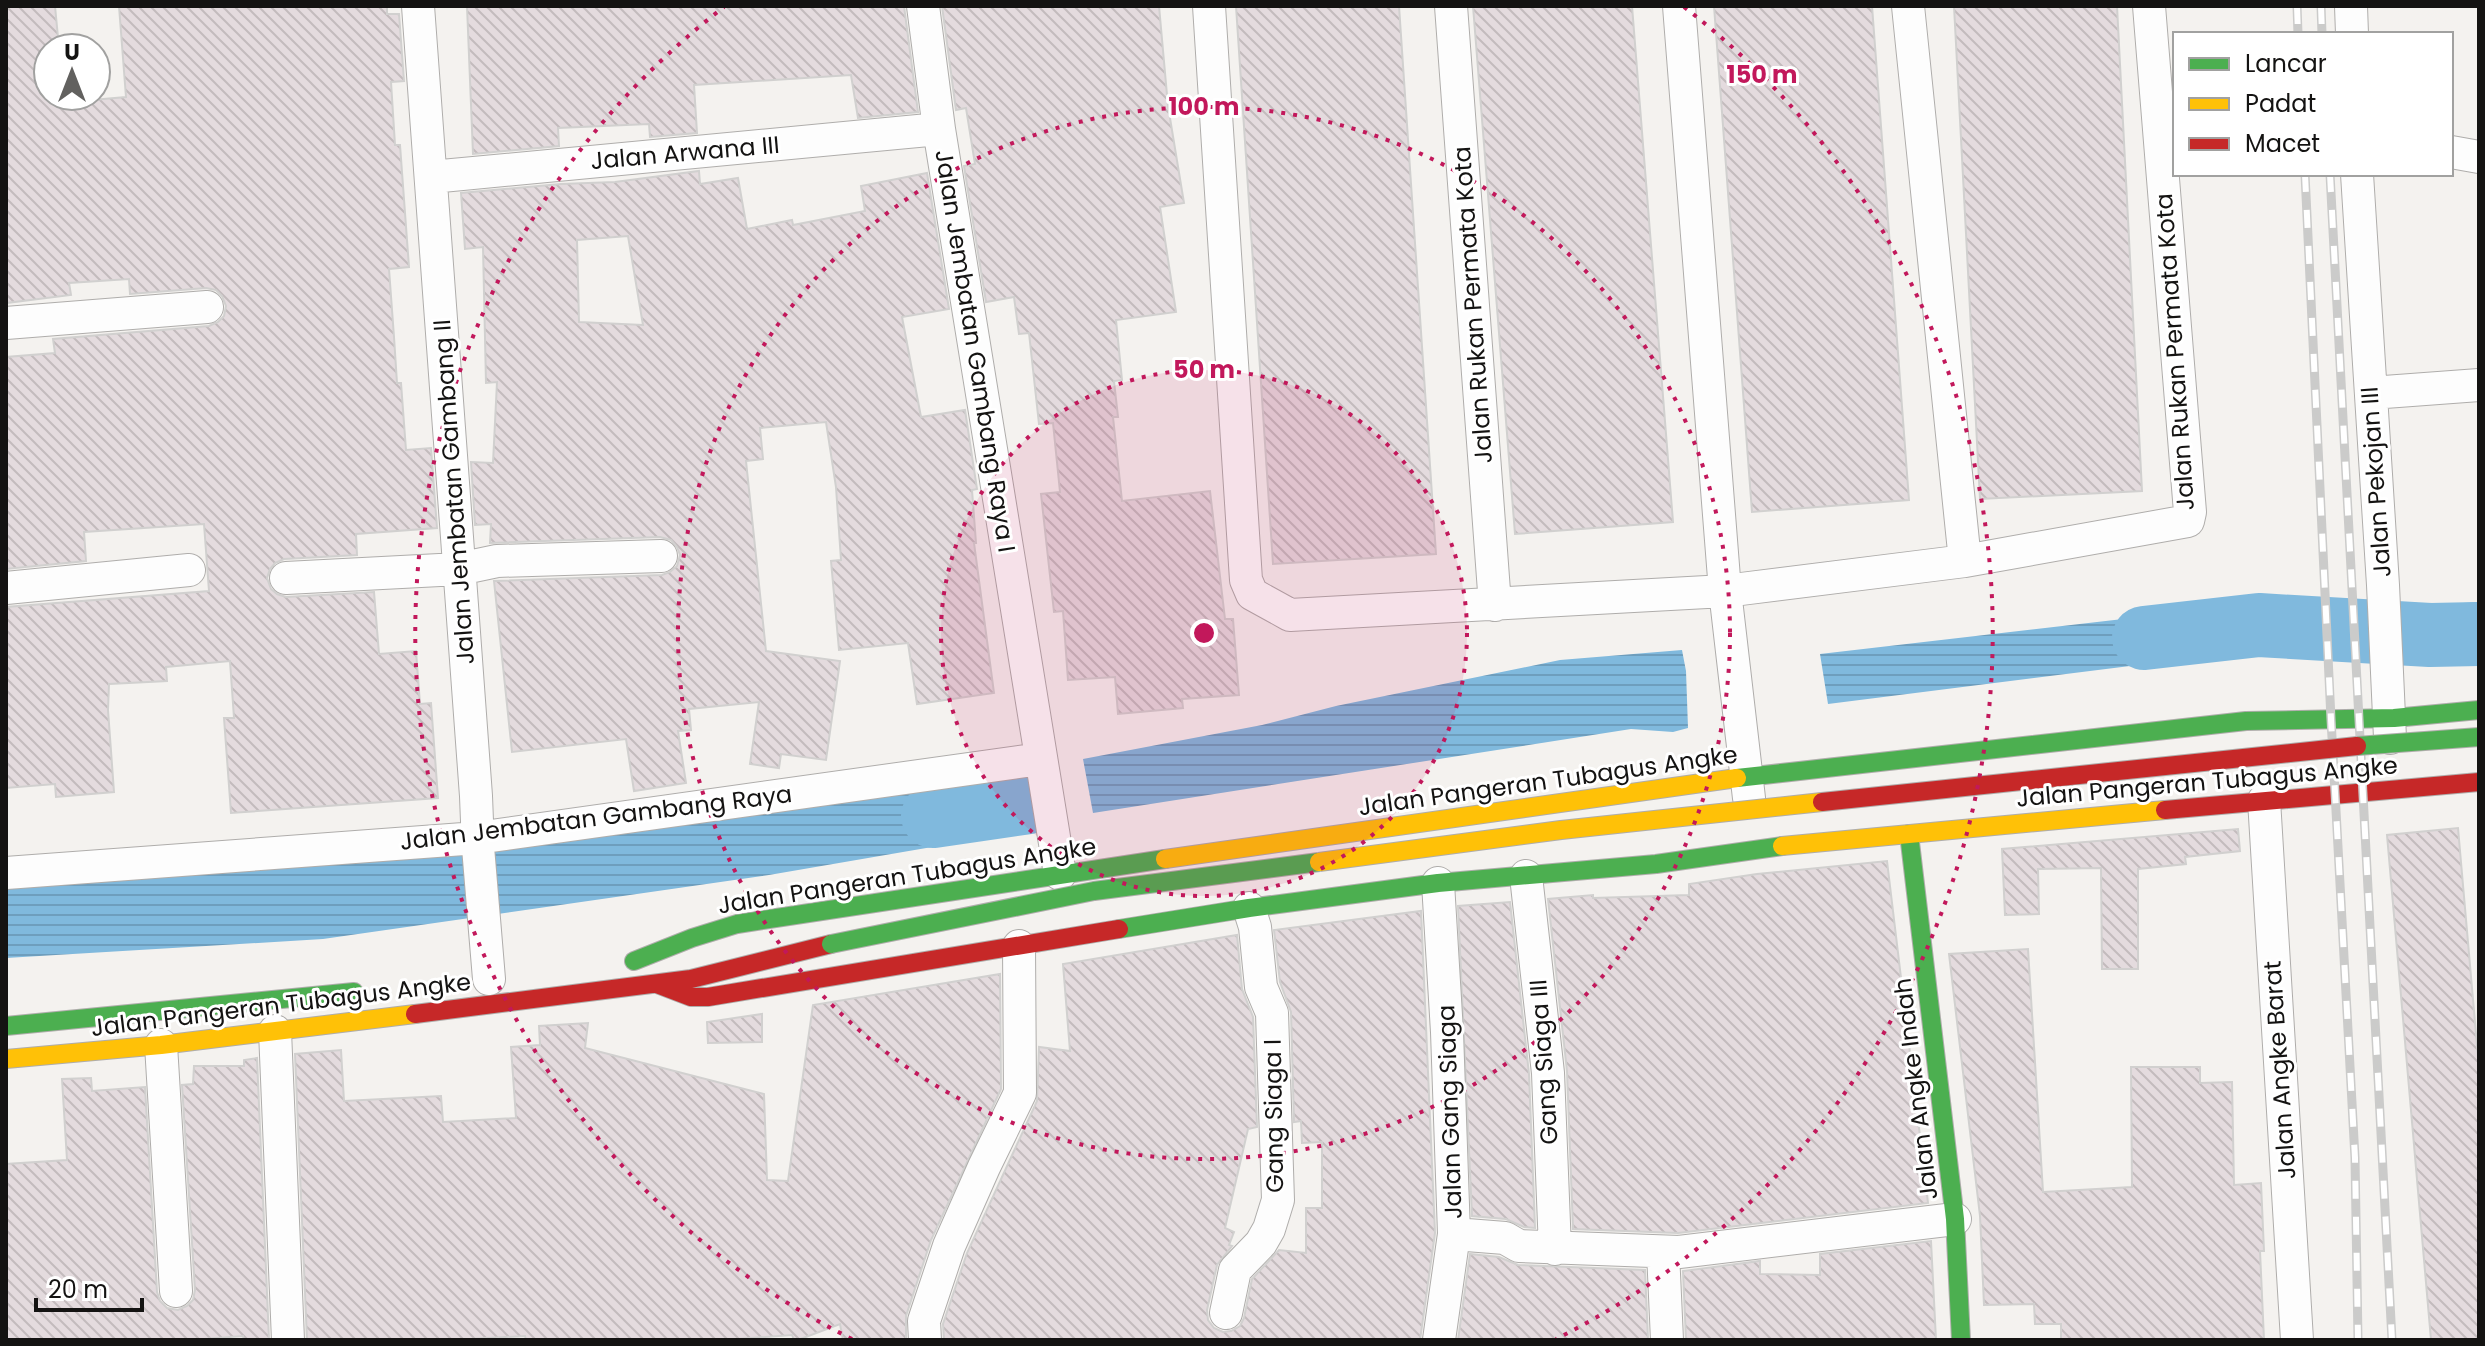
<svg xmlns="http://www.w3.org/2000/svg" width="2485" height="1346" viewBox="0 0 2485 1346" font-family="Poppins,sans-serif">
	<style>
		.water { fill: url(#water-rules) }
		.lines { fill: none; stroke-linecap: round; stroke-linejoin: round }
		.river { stroke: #80b9dd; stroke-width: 64 }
		.building { fill: url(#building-back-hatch); stroke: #d1d0cf; stroke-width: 2; fill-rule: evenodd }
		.street-casing { stroke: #afadab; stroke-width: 34 }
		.fast-casing { stroke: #afadab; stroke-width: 20 }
		.slow-casing { stroke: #afadab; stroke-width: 20 }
		.jam-casing { stroke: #afadab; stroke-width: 20 }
		.street { stroke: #fdfdfd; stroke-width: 32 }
		.fast { stroke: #4caf50; stroke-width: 18 }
		.slow { stroke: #ffc107; stroke-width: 18 }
		.jam { stroke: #c62828; stroke-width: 18 }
		.rail-casing { stroke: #cbcbca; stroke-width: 9 }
		.rail { stroke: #fff; stroke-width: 6; stroke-dasharray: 18; stroke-linecap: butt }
		.fast-bridge-casing { stroke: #afadab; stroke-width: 20; stroke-linecap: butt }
		.slow-bridge-casing { stroke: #afadab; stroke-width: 20; stroke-linecap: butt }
		.jam-bridge-casing { stroke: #afadab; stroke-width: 20; stroke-linecap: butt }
		.fast-bridge { stroke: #4caf50; stroke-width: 18 }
		.slow-bridge { stroke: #ffc107; stroke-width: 18 }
		.jam-bridge { stroke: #c62828; stroke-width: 18 }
		.ring { fill: none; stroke: #c2185b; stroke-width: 4; stroke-dasharray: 4 8 }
		.labels { text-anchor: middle; stroke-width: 6; stroke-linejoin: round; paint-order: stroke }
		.street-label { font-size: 24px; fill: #141312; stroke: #fff }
		.centre { fill: #c2185b; stroke: #fff; stroke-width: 4 }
		.ring-label { font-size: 24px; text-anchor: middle; font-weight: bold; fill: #c2185b; stroke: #fff; stroke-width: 6; stroke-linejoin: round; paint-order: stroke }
	</style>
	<defs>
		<pattern id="water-rules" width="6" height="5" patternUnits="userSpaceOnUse" patternTransform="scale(2)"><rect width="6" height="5" fill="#80b9dd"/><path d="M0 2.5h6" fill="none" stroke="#6e9ebd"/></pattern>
		<pattern id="building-back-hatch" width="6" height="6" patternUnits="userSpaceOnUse" patternTransform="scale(2)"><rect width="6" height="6" fill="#e4dbde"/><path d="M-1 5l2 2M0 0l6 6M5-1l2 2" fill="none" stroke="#c3bbbd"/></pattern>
	</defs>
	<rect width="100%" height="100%" fill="#f4f2ef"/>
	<path class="water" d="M2479 602V654L2414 660V606Z
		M2227 607 2234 653 1828 704 1820 654Z
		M1682 650 1686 671 1688 728 1673 732 1631 729 1093 813 1083 759 1262 725 1336 706 1560 660Z
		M1013 769 1026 831 769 875 323 939 6 958V889L509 848Z"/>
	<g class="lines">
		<path class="river" d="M2144 638 2259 625 2430 635 2479 634
			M933 816 1029 802"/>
	</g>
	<path class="building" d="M6 6H55L59 48H48V96H68L69 102 126 97 119 6H387V14H399L404 81 391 82 395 145H400L409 267 389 269 394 337 397 383H401L406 450 431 448 437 528 356 534 357 555 284 559 275 563 270 569 267 578 271 589 277 594 286 597 374 592 379 654 416 651 420 704 431 703 438 798 231 813 224 718H234L230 661 166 667 167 681 109 684 108 710 114 792 56 797 55 784 6 788V607L209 591 204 524 84 532 86 561 6 569V357L55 353 53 339 209 326 218 322 224 316 226 306 222 296 216 290 206 288 130 294 129 279 69 283 71 295 6 303Z
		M467 6H904L918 112 858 118 851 75 694 85 697 133 650 137 649 124 558 128 559 146 473 154Z
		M942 6H1159L1168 106 1184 203 1160 207 1176 312 1116 320 1122 380 1114 381 1118 417H1113L1122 501 1210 491 1225 619H1233L1239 695 1182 699 1183 708 1118 714 1115 677 1068 680 1063 611 1054 612 1041 494 1060 492 1053 423 1039 424 1029 333 1019 334 1014 297 986 302 964 166 975 164 966 108 956 110Z
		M1236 6H1399L1436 554 1273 564Z
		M1473 6H1632L1673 522 1515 534Z
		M1714 6H1872L1909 500 1752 512Z
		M1954 6H2117L2142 491 1980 499Z
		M699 171 700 184 738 178 747 229 792 220 793 225 865 211 861 186 927 173 949 309 902 317 921 417 965 410 977 489 972 490 976 543H974L994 693 917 704 908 643 839 650 831 561 841 560 836 487 826 422 760 428 763 459 746 461 766 651 840 661 826 760 781 754 779 768 750 764 759 702 689 709 691 730 678 731 686 783 634 791 626 739 512 752 494 581 662 575 670 572 677 566 680 555 677 547 671 540 660 537 490 543 491 524 475 525 471 462 493 463 497 382 486 383 483 247 465 249 461 193 561 184 615 182ZM628 236 643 325 579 322 577 240Z
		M2458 828 2479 1068V1340H2431L2387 835Z
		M2238 829 2240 851 2185 857 2186 864 2138 869V969H2102L2101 868 2038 869 2039 914 2005 915 2002 849Z
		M1887 861 1928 1203 1678 1233 1573 1229 1567 1071 1548 899 1593 895V898L1689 895V884L1757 874Z
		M1510 902 1529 1074 1535 1228 1524 1227 1506 1219 1472 1216 1458 906Z
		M1421 911 1435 1233 1420 1340H944L943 1324 967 1253 1037 1101 1039 1047 1070 1051 1063 964 1237 935 1242 989 1253 1017 1257 1127 1248 1129 1225 1228 1234 1232 1229 1245 1232 1246 1217 1265 1207 1310 1208 1320 1214 1328 1223 1332 1231 1331 1240 1326 1244 1318 1252 1279 1279 1250 1306 1253V1208H1322V1142L1302 1143 1301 1121 1294 1122 1291 1012 1280 982 1274 930Z
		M2028 949 2043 1192 2132 1187 2131 1067H2200V1083L2232 1082 2234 1185 2261 1183 2264 1251H2260L2264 1340H2061V1324H2035L2034 1304 1984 1305 1980 1216 1949 954Z
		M1000 974 1001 1089 931 1240 906 1316V1340H843L840 1324 798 1340H794L792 1335 724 1340H526L525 1336 452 1340H307L295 1054 341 1050 344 1101 441 1096 443 1122 516 1118 511 1047 540 1045 539 1026 588 1023 585 1048 764 1094 767 1180 788 1181 813 1005Z
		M762 1014V1042L708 1043 707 1022Z
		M257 1058 269 1340H244L243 1336 191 1340H6V1164L67 1160 62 1079 91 1078 92 1091 145 1087 157 1292 160 1301 167 1308 178 1310 187 1306 193 1300 195 1290 182 1085 193 1084 194 1066H244V1060Z
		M1931 1241 1936 1340H1686L1683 1271 1760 1261V1274L1820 1275V1254Z
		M1470 1254 1499 1257 1518 1265 1645 1270 1648 1340H1458Z"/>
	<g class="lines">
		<defs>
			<path id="street" d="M418 6 476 796 478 847 489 979
				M923 6 939 129 1060 874
				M1209 6 1246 580 1252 594 1290 615 1725 591 1965 561 2188 521 2190 512 2149 6
				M1451 6 1495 605
				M1679 6 1725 591 1749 798
				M1908 6 1965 561
				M2351 6 2352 34
				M2451 152 2479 157
				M2357 174 2383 585 2390 738
				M431 177 939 129
				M6 323 207 307
				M2371 393 2479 385
				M286 578 459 569 497 561 661 556
				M6 588 189 570
				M2264 800 2297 1340
				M6 873 477 838 1040 759
				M1526 876 1548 1073 1555 1249
				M1438 883 1447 1032 1454 1234 1439 1340
				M275 1031 288 1340
				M161 1045 176 1291
				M1454 1234 1505 1238 1519 1246 1679 1252 1955 1219
				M1663 1252 1667 1340
				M1226 1313 1235 1270 1261 1243 1269 1229 1278 1200 1272 1013 1261 987 1255 927 1249 908
				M925 1340 924 1321 949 1246 984 1167 1020 1093 1019 946"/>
			<path id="fast" d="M1737 778 2246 721 2394 718 2479 710
				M1909 834 1955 1219 1961 1340
				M1119 929 1249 908 1438 883 1656 864 1782 846
				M634 961 692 938 737 924 1165 859
				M6 1026 354 992"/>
			<path id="slow" d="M1782 846 2165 810
				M1165 859 1737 778
				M6 1059 161 1045 415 1014"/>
			<path id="jam" d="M2165 810 2479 782
				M657 984 691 997H708L1119 929
				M415 1014 691 979 831 944"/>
		</defs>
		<use href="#street" class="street-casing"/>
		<use href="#fast" class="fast-casing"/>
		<use href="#slow" class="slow-casing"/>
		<use href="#jam" class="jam-casing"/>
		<use href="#street" class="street"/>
		<use href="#fast" class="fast"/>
		<use href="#slow" class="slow"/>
		<use href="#jam" class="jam"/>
		<defs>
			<path id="rail" d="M2297 6 2298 34
				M2321 6 2322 34
				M2305 174 2331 719 2355 1158 2358 1340
				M2330 174 2392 1340"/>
		</defs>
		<use href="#rail" class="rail-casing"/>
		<use href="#rail" class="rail"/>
		<defs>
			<path id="fast-bridge" d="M2357 746 2479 737
				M831 944 1094 891 1319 862"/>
			<path id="slow-bridge" d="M1319 862 1561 830 1822 802"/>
			<path id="jam-bridge" d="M1822 802 2357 746"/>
		</defs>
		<use href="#fast-bridge" class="fast-bridge-casing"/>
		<use href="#slow-bridge" class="slow-bridge-casing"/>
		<use href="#jam-bridge" class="jam-bridge-casing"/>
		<use href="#fast-bridge" class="fast-bridge"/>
		<use href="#slow-bridge" class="slow-bridge"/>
		<use href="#jam-bridge" class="jam-bridge"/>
	</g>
	<circle cx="1204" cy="633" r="263" fill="#c2185b" fill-opacity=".12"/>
	<g class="ring">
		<circle cx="1204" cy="633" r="263"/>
		<circle cx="1204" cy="633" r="526"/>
		<path d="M852 1339A789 789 0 0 1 724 7M1684 7A789 789 0 0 1 1556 1339"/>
	</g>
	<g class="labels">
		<g class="street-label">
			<text transform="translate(685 153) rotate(-5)" y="8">Jalan Arwana III</text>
			<text transform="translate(1473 305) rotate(-94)" y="8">Jalan Rukan Permata Kota</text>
			<text transform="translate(975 351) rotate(81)" y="8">Jalan Jembatan Gambang Raya I</text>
			<text transform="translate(2175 352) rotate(-94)" y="8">Jalan Rukan Permata Kota</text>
			<text transform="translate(2376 482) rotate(-94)" y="8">Jalan Pekojan III</text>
			<text transform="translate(454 492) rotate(-94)" y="8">Jalan Jembatan Gambang II</text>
			<text transform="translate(1548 781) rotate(-8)" y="8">Jalan Pangeran Tubagus Angke</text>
			<text transform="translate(2207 782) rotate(-5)" y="8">Jalan Pangeran Tubagus Angke</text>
			<text transform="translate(596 818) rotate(-7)" y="8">Jalan Jembatan Gambang Raya</text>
			<text transform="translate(907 876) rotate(-9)" y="8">Jalan Pangeran Tubagus Angke</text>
			<text transform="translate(281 1005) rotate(-7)" y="8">Jalan Pangeran Tubagus Angke</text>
			<text transform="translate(1544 1062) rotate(-94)" y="8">Gang Siaga III</text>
			<text transform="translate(2280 1070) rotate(-94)" y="8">Jalan Angke Barat</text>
			<text transform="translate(1916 1089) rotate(-97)" y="8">Jalan Angke Indah</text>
			<text transform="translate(1450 1112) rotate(-92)" y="8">Jalan Gang Siaga</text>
			<text transform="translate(1274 1116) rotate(-91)" y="8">Gang Siaga I</text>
		</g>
	</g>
	<circle cx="1204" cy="633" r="12" class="centre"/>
	<g class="ring-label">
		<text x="1762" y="83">150 m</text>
		<text x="1204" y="115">100 m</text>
		<text x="1204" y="378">50 m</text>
	</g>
	<rect width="2485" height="1346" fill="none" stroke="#141312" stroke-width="16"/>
	<rect x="2173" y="32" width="280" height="144" fill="#ffffff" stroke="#a1a1a0" stroke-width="2"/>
	<rect x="2189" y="58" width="40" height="12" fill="#4caf50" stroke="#a1a1a0" stroke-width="2"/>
	<text x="2245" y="72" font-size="24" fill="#141312">Lancar</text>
	<rect x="2189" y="98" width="40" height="12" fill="#ffc107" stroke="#a1a1a0" stroke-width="2"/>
	<text x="2245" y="112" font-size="24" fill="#141312">Padat</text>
	<rect x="2189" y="138" width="40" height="12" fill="#c62828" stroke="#a1a1a0" stroke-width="2"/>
	<text x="2245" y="152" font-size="24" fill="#141312">Macet</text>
	<g transform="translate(72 72)"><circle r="38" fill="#ffffff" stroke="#a1a1a0" stroke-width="2"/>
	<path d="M0-6L14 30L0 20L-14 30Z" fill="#62615f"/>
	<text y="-12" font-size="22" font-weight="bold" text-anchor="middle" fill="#141312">U</text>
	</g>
	<path d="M36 1298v12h106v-12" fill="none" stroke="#141312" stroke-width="4"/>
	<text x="48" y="1298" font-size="24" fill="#141312" stroke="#ffffff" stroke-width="6" paint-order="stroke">20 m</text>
</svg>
